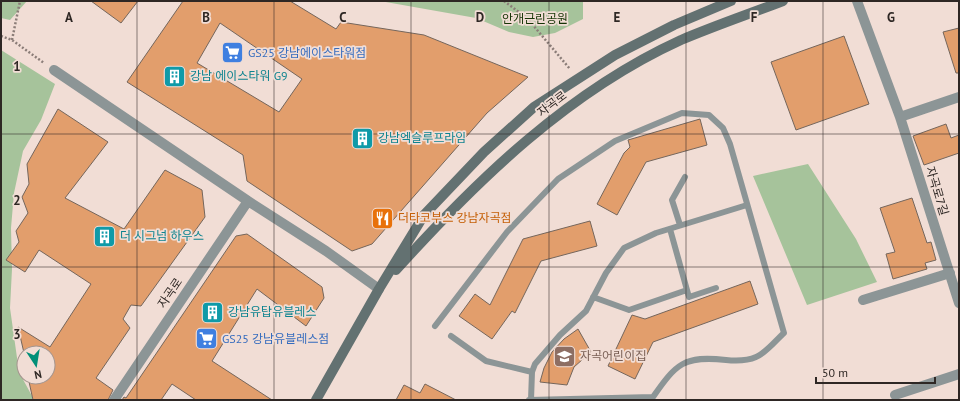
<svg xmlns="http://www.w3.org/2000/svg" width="960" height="401" viewBox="0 0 960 401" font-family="'PT Sans','Noto Sans KR',sans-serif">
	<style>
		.green { fill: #a6c39b }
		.building { fill: #e29e6c; stroke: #75665c; fill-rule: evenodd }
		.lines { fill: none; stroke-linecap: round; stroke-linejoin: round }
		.path { stroke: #8b7d78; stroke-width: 2.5; stroke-dasharray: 2 2; stroke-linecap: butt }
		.lane { stroke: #8c9596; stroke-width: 6 }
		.street { stroke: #8c9596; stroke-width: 10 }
		.secondary { stroke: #637171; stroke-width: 10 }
		.grid { fill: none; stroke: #2e2724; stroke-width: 1; stroke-opacity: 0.55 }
		.labels { text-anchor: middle; stroke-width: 3.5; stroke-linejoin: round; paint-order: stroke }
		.park-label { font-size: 12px; fill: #163506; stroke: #f1ddd5 }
		.shop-label { font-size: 12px; fill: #366cbe; stroke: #f1ddd5; text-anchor: start }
		.culture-label { font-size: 12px; fill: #0d838f; stroke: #f1ddd5; text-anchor: start }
		.street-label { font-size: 12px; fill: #2e2724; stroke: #f1ddd5 }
		.food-label { font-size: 12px; fill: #c56008; stroke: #f1ddd5; text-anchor: start }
		.education-label { font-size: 12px; fill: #785e54; stroke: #f1ddd5; text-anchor: start }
		.grid-label { font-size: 13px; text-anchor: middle; font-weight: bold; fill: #2e2724; stroke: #f1ddd5; stroke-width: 3.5; stroke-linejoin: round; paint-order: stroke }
	</style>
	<rect width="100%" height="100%" fill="#f1ddd5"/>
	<path class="green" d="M1 1H27L10 20 1 18Z
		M380 1H583V19L555 33 533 37 509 32 476 18Z
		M1 50 55 84 41 120 23 151 14 193 11 228 12 269 10 308 19 372 32 396V400H1Z
		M808 164 856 239 877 282 807 305 753 176Z"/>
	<path class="building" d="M91 1H138L121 23Z
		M183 1H290L336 29 341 22 424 35 528 77 487 113 372 244 352 251 247 181 243 155 127 82ZM220 23 302 79 279 112 197 63Z
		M959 28V73H956L943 32Z
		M844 36 869 104 796 130 771 62Z
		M58 109 108 142 65 198 124 229 165 170 202 190 205 217 141 306 131 305 123 319 130 328 96 378 113 390 108 400H33L28 377H48V353H24L18 327 50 347 91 284 39 250 25 272 6 260 19 242 16 231 28 213 22 197 29 184 27 164Z
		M700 119 707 145 646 162 617 215 597 204 624 153 630 147 628 140Z
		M946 124 951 138 959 135V153L924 165 913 136Z
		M912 198 927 243 931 242 936 260 925 263 927 269 893 279 886 254 895 252 880 208Z
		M590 221 597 246 541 261 515 313 512 311 492 339 459 316 475 294 490 305 523 239Z
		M247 234 322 287 324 298 306 326 257 289 212 361 272 400H196L172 384 161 400H122L124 397 126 398 236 236Z
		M750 281 758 304 653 342 635 379 608 366 632 315 645 319Z
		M578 329 591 352 574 367 567 385 540 382 544 368 552 352 564 339Z
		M425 384 456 400H396L404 385 420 393Z"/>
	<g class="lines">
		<path class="path" d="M504 1 527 18 570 69
			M1 36 12 40 44 63
			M12 40 20 1"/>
		<path class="lane" d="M680 225 672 200 685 177
			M670 229 687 290
			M593 297 629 310 687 290 689 297 716 288
			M435 326 507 232 558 179 615 141 682 113 709 115 723 128 730 144 784 333C776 340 766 353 756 357 747 361 736 361 726 360 684 355 676 364 653 397L529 400
			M451 336 486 361 532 372 531 400
			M532 372 535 364 560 335 586 311 606 273 624 248 656 233 747 205"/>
		<path class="street" d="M857 1 900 117 959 303
			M54 70 248 201 326 251 379 289
			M900 117 959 97
			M863 300 950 273
			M895 395 959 374
			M114 400 248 201"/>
		<path class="secondary" d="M396 270C478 179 569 91 681 40 714 26 749 14 783 1
			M316 400 379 289 424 215 484 152 534 107 615 55 674 25 731 1"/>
	</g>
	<path class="grid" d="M137 1V400M274 1V400M411 1V400M549 1V400M686 1V400M823 1V400M1 134H959M1 267H959"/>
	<defs>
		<symbol id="supermarket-square" viewBox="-11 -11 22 22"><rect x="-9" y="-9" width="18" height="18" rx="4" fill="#3f7fe0" stroke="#f1ddd5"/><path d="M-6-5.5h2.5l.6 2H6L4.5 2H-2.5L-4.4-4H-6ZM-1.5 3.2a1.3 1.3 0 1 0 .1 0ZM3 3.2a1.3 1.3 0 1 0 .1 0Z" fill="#fff"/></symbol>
		<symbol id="building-square" viewBox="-11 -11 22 22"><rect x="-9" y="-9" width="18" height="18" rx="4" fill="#0f9aa8" stroke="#f1ddd5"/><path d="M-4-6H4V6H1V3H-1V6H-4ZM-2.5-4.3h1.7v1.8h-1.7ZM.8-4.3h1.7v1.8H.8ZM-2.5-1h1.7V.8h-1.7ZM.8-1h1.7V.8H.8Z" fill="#fff"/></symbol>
		<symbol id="restaurant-square" viewBox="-11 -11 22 22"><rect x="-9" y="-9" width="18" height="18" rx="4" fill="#e8710a" stroke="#f1ddd5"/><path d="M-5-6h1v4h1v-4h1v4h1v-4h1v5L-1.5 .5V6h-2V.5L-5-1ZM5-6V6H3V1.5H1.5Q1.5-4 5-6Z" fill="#fff"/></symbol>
		<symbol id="school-square" viewBox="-11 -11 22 22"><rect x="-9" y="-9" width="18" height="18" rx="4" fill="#8d6e63" stroke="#f1ddd5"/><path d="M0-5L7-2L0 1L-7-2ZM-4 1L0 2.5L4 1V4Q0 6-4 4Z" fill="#fff"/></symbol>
	</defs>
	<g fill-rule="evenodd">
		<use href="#supermarket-square" x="220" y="40" width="25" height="25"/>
		<use href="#building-square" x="162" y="64" width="25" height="25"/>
		<use href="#building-square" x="350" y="126" width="25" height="25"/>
		<use href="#restaurant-square" x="370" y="206" width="25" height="25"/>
		<use href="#building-square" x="92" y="224" width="25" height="25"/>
		<use href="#building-square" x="200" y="300" width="25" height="25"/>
		<use href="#supermarket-square" x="194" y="326" width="25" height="25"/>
		<use href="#school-square" x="552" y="344" width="25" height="25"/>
	</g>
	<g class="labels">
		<g class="park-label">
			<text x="535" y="23">안개근린공원</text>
		</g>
		<g class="shop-label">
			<text x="248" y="57">GS25 강남에이스타워점</text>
			<text x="222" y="343">GS25 강남유블레스점</text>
		</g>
		<g class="culture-label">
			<text x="190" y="80">강남 에이스타워 G9</text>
			<text x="378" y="142">강남엑슬루프라임</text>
			<text x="120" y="240">더 시그넘 하우스</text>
			<text x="228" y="316">강남유탑유블레스</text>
		</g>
		<g class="street-label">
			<text transform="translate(552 104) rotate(-37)" y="4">자곡로</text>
			<text transform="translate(937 191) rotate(73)" y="4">자곡로7길</text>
			<text transform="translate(170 293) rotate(-56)" y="4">자곡로</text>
		</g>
		<g class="food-label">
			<text x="398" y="222">더타코부스 강남자곡점</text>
		</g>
		<g class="education-label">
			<text x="580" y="360">자곡어린이집</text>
		</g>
	</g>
	<g class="grid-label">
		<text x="69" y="22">A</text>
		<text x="206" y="22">B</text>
		<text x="343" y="22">C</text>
		<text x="480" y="22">D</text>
		<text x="617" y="22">E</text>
		<text x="754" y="22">F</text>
		<text x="891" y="22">G</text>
		<text x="17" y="71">1</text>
		<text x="17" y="205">2</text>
		<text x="17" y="339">3</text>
	</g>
	<rect width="960" height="401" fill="none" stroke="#2e2724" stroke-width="4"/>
	<g transform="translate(36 365) rotate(168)"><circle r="19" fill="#f1ddd5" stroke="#a3948e"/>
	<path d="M0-3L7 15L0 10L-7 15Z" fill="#018f78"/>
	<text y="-6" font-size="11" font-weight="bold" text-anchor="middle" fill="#2e2724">N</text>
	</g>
	<path d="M816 377v6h119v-6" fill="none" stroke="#2e2724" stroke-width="2"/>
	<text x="822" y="377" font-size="12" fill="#2e2724" stroke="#f1ddd5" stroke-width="3" paint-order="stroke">50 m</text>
</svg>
